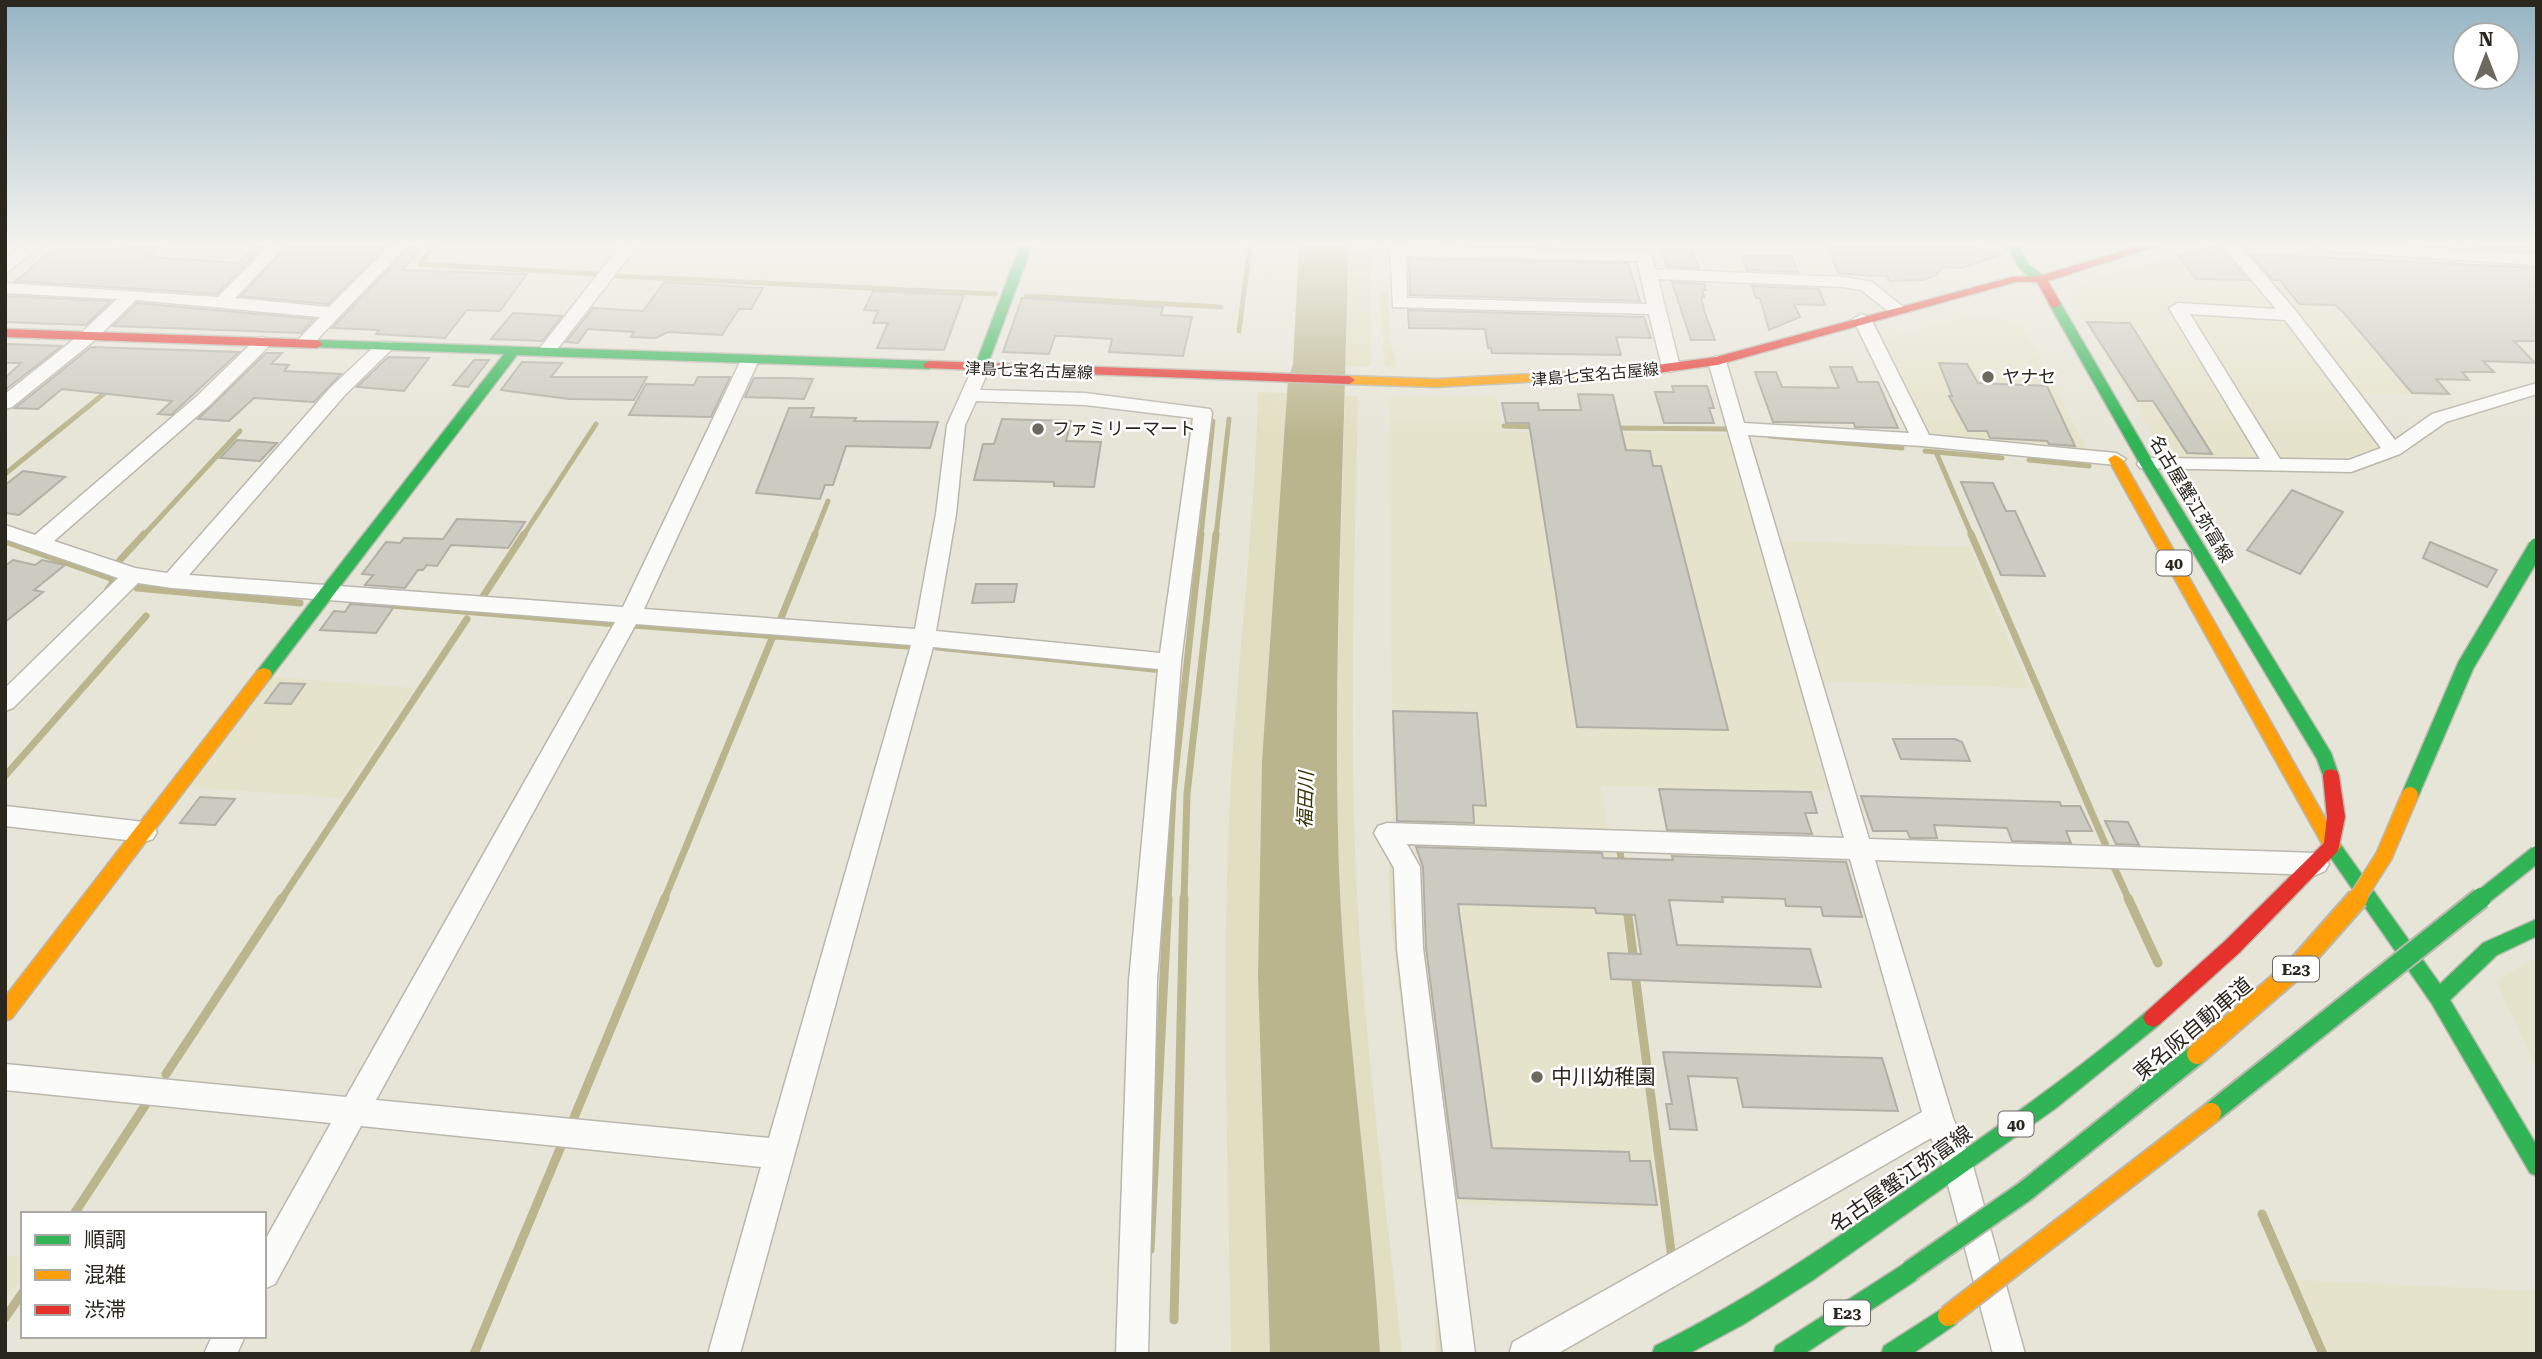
<svg xmlns="http://www.w3.org/2000/svg" width="2542" height="1359" viewBox="0 0 2542 1359" font-family="'Roboto Serif','Noto Sans JP',serif">
	<style>
		.built { fill: #e6e3cc }
		.green { fill: #e2dec1 }
		.water { fill: #bbb58e }
		.lines { fill: none; stroke-linecap: round; stroke-linejoin: round }
		.stream-far2 { stroke: #bbb58e; stroke-width: 5 }
		.stream-far1 { stroke: #bbb58e; stroke-width: 7 }
		.stream { stroke: #bbb58e; stroke-width: 9 }
		.building { fill: #cccbc1; stroke: #b1afa5; stroke-width: 2 }
		.street-casing { stroke: #bab8ae; stroke-width: 3 }
		.fast-casing { stroke: #bab8ae; stroke-width: 3 }
		.slow-casing { stroke: #bab8ae; stroke-width: 3 }
		.jam-casing { stroke: #bab8ae; stroke-width: 3 }
		.street { fill: #fbfbf9; fill-rule: evenodd }
		.fast { fill: #30b455; fill-rule: evenodd }
		.slow { fill: #ff9f0a; fill-rule: evenodd }
		.jam { fill: #e5322d; fill-rule: evenodd }
		.fast-bridge-far1-casing { stroke: #bab8ae; stroke-width: 19; stroke-linecap: butt }
		.fast-bridge-casing { stroke: #bab8ae; stroke-width: 24; stroke-linecap: butt }
		.slow-bridge-far1-casing { stroke: #bab8ae; stroke-width: 19; stroke-linecap: butt }
		.slow-bridge-casing { stroke: #bab8ae; stroke-width: 24; stroke-linecap: butt }
		.fast-bridge-far1 { stroke: #30b455; stroke-width: 16 }
		.fast-bridge { stroke: #30b455; stroke-width: 20 }
		.slow-bridge-far1 { stroke: #ff9f0a; stroke-width: 16 }
		.slow-bridge { stroke: #ff9f0a; stroke-width: 20 }
		.poi-dot { fill: #6c6a5f; stroke: #fff; stroke-width: 2.5 }
		.labels { text-anchor: middle; stroke-width: 5; stroke-linejoin: round; paint-order: stroke }
		.far-street-label { font-size: 16px; fill: #29271e; stroke: #fff }
		.shield { fill: #fff; stroke: #696862; stroke-width: 2 }
		.shield-label { font-size: 16px; font-weight: bold; fill: #29271e }
		.poi-label { font-size: 18px; fill: #29271e; stroke: #fff; text-anchor: start }
		.street-label { font-size: 18px; fill: #29271e; stroke: #fff }
		.water-label { font-size: 19px; font-style: italic; fill: #373208; stroke: #fff }
		.near-street-label { font-size: 21px; fill: #29271e; stroke: #fff }
		.near-poi-label { font-size: 21px; fill: #29271e; stroke: #fff; text-anchor: start }
	</style>
	<rect width="100%" height="100%" fill="#e7e5d8"/>
	<path class="built" d="M2207 246H2320L2325 252 2537 264V359L2503 321 2340 313 2411 394 2340 393 2379 448 2332 462 2168 460 2072 300 2079 284Z
		M1979 313 2022 325 2086 446 2081 451 2020 445 1996 398H1970L1991 442 1930 435 1883 340Z
		M1390 396 1497 397 1503 431 1730 435 1830 791 1601 786 1608 833 1392 826Z
		M1777 541 1969 547 2029 688 1819 681Z
		M272 677 415 688 341 798 188 787Z
		M1413 841 1614 846 1659 1208 1447 1204 1417 950Z
		M2537 957V1069L2496 981Z
		M5 1255 23 1258V1277L5 1302Z
		M2296 1280 2537 1291V1354H2329Z"/>
	<path class="green" d="M1348 246H1371V366H1346Z
		M1380 292H1388L1390 338 1396 367 1386 366 1382 337Z
		M1258 392 1287 393 1262 761 1258 976 1270 1354H1231C1228 1157 1220 958 1232 761 1240 638 1255 516 1258 392Z
		M1345 396H1358C1355 555 1349 714 1356 873 1363 1034 1385 1194 1402 1354H1380C1373 1230 1354 1108 1345 984 1330 789 1340 592 1345 396Z
		M1389 855 1399 871 1447 1354H1436L1435 1299 1390 911Z"/>
	<path class="water" d="M1299 246H1348C1345 454 1332 662 1339 870 1345 1032 1371 1192 1380 1354H1270L1258 976 1262 761 1288 379 1293 364Z"/>
	<g class="lines">
		<path class="stream-far2" d="M434 246 420 264 597 274
			M615 276 995 294
			M1026 296 1221 307
			M1239 331 1250 246
			M1504 426 1538 427
			M1613 428 1726 429
			M1770 436 1902 448
			M1925 451 2002 458
			M1936 452 1972 536
			M2029 460 2089 466
			M5 474 111 388
			M143 536 240 431
			M523 536 596 424
			M814 536 828 501
			M1201 536 1213 421
			M1216 536 1229 419"/>
		<path class="stream-far1" d="M1971 534 2107 848
			M5 541 111 578 113 583 108 589
			M120 560 144 534
			M137 588 300 603
			M482 598 524 534
			M391 605 617 624
			M781 618 815 534
			M633 625 907 646
			M937 647 1163 670
			M5 776 146 616
			M1620 851 1622 868
			M2114 867 2129 900
			M281 900 467 619
			M664 900 773 636
			M1168 900 1173 793 1201 534
			M1184 900 1187 794 1216 534"/>
		<path class="stream" d="M2128 898 2158 963
			M1627 908 1634 962
			M1635 974 1672 1259
			M166 1074 282 898
			M573 1120 665 898
			M74 1214 148 1101
			M2262 1214 2323 1354
			M1150 1250 1168 898
			M5 1318 23 1292
			M1174 1320 1184 898
			M474 1354 562 1144"/>
	</g>
	<path class="building" d="M256 246H264L217 294 16 281 52 250 160 248 149 257 239 263Z
		M288 246H368L385 247 328 304 241 296Z
		M1827 246H1969L2000 255 1962 268 1943 267 1936 275 1923 280 1890 281 1887 276 1839 274Z
		M2214 246 2224 252 2248 280 2196 279 2179 256Z
		M2473 246H2537V252L2476 248Z
		M409 248 419 249 403 270 527 274 500 311 467 310 445 338 376 334 379 330 332 328Z
		M1661 249 1692 250 1699 268 1667 267Z
		M2250 254 2537 268V341H2514L2535 363 2483 361 2494 372H2462L2469 380 2436 379 2449 394 2412 393 2343 312 2335 305 2299 304 2280 280H2273Z
		M1742 256H1792L1798 272 1747 270Z
		M1409 259 1628 263 1640 301 1410 295Z
		M664 282 763 288 751 309H739L722 335 668 332 656 338 631 337 634 332 588 329 578 343 566 342 593 308 643 311Z
		M1672 282 1704 284 1706 290H1702L1704 297H1701L1704 310 1715 340H1691Z
		M1752 286 1819 289 1825 305 1794 304 1800 317 1769 330 1760 298H1756Z
		M873 291 964 295 944 350 877 348 888 323H873L878 311 864 310Z
		M5 296 111 301 86 325 5 322Z
		M1022 298 1163 307 1161 315 1192 317 1183 356 1109 352 1112 339 1064 336H1055L1049 354 1003 352Z
		M137 303 314 319 301 333 113 326Z
		M1408 310 1644 317 1651 338 1616 337 1621 355 1492 353 1491 348H1488L1485 329 1409 328Z
		M513 313 562 316 542 341 491 339Z
		M2087 322 2130 323 2212 454 2187 453 2153 401H2138Z
		M5 344 62 346 5 390V378L21 363H5Z
		M91 347 239 352 171 415 158 414 172 401 62 389 38 409 15 408Z
		M266 353H282L271 364 289 365 284 371 341 374 314 402 254 398 229 421 198 419Z
		M388 357 429 358 404 391 357 387Z
		M474 360H489L468 387 453 385Z
		M522 362 562 363 551 377H647L634 400 569 399 501 390Z
		M1939 363 1967 364 1978 383 2047 386 2075 446 2049 444 2047 441 1990 438 1987 431H1968L1949 396H1952Z
		M1830 367H1852L1858 382H1878L1898 428 1855 427 1854 423 1773 422 1755 372H1776L1782 387 1839 388Z
		M698 377H730L711 417 629 415 646 384 694 385Z
		M754 378H787L813 379 804 399 745 397Z
		M1672 386H1707L1714 408H1709L1714 423H1664L1655 392H1674Z
		M1578 394 1613 395 1626 450 1650 451 1653 466H1661L1728 730 1577 727 1529 423H1506L1502 403H1538L1539 410H1581Z
		M789 408H814L811 417 856 418 854 421 938 422 930 448 846 446 833 485H825L820 499 756 493Z
		M1002 419 1071 421 1066 441 1101 442 1094 487 1054 486V482L974 480 983 444H994Z
		M237 440 277 443 260 461 220 458Z
		M23 471 65 477 19 515 5 513V485Z
		M1961 482 1993 483 2006 511H2015L2045 576 2001 575Z
		M2292 490 2343 512 2300 574 2247 550Z
		M457 519 525 522 508 548 451 545 437 566 427 565 423 570H418L405 588 365 585 373 575 362 574 386 542 400 543 404 538 443 539Z
		M2430 542 2497 570 2487 587 2423 558Z
		M13 560 35 565 42 560 65 565 34 590 43 592 5 622V566Z
		M976 584H1017L1014 602 972 603Z
		M350 604 391 607 393 608 376 633 320 630 334 611 345 612Z
		M280 683 305 684 291 704 265 703Z
		M1393 711 1477 713 1486 806 1473 805 1474 823 1397 821Z
		M1893 739H1955L1962 742 1970 761 1901 759Z
		M1659 789 1811 792 1817 813H1805L1812 834 1667 830Z
		M1861 796 2060 802 2061 806H2080L2092 831H2066L2071 843 2012 841 2007 828 1934 825 1937 838H1910L1907 831H1873Z
		M200 797 235 799 215 825 180 823Z
		M2105 821 2128 822 2139 845 2116 844Z
		M1416 847 1602 853 1603 858 1673 860 1672 856 1846 862 1862 917 1823 916 1821 907 1786 906 1785 899 1722 897 1723 902 1669 900 1677 945 1810 949 1821 987 1611 979 1608 953 1641 954 1635 915 1596 913 1595 908 1458 904 1492 1148 1629 1152 1630 1161H1650L1657 1205 1458 1198 1426 948 1423 867Z
		M1663 1052 1882 1058 1898 1111 1743 1107 1737 1078 1688 1076 1697 1130 1670 1129 1666 1104H1672Z"/>
	<g class="lines">
		<defs>
			<path id="street" d="M23 246H41L5 274V260Z
				M268 246H285L235 298 329 307 390 246H407L310 347H298L295 343 320 317 136 300 95 340 12 407 5 409V394L78 336 117 299 5 293V283L218 297Z
				M620 246H637L552 356H540L537 352 540 348Z
				M1390 246 1644 251 1652 256 1655 269 1844 277 1872 282 1907 310 1898 315 1892 314 1861 290 1844 287 1658 279 1680 367 1671 372 1662 367 1649 314 1393 307ZM1406 256 1637 261 1647 304 1407 298Z
				M2223 246H2240L2296 311 2395 440 2432 414 2537 383V394L2446 422 2400 454 2351 472 2140 468 2137 464 2140 460 2147 458 2260 459 2169 308 2178 303 2276 309ZM2190 314 2285 320 2381 448 2349 460 2280 459Z
				M2318 246H2400L2537 255V265L2326 251Z
				M1862 314 1871 319 1929 435 2116 453 2126 459 2116 465 1922 446 1748 435 1869 839 2316 853 2325 857 2329 864 2325 871 2316 875 1875 860 1953 1118 1973 1166 2025 1354H1993L1943 1166 1931 1138 1557 1354H1509L1513 1342 1922 1112 1850 859 1407 844 1420 867 1423 948 1475 1354H1443L1397 948 1394 868 1374 833 1378 826 1387 823 1844 838 1708 361 1717 356 1726 361 1744 423 1909 433 1853 319Z
				M263 337 272 342 269 346 211 404 54 541 135 568 167 573 330 388 379 342H391L394 346 391 350 344 396 189 575 623 607 741 360 750 355 759 360 644 609 915 629 936 514 947 425 974 365 980 364 989 369 980 390 1085 393 1210 409 1212 413 1181 662 1157 981 1148 1354H1116L1129 981 1158 669 933 647 740 1354H708L761 1167 361 1126 275 1284 264 1289V1242L331 1123 5 1090V1064L346 1097 615 622 172 588 138 583 13 708 5 711V688L118 578 5 539V525L35 535 197 396 257 338ZM976 401 1085 405 1193 418 1160 653 936 631 956 514 965 425ZM636 624 911 645 769 1138 376 1100Z
				M5 806 144 822 153 825 157 832 153 839 144 842 5 826Z
				M212 1336H245L237 1354H204Z"/>
			<path id="fast" d="M1020 246H1032L986 369 980 373 976 372 974 369Z
				M2007 246H2019L2028 264 2045 277V281C2025 283 2015 261 2007 246Z
				M2055 300 2061 304 2154 464 2331 753 2339 776 2337 781H2325L2317 759 2140 464 2049 304Z
				M317 340 929 361 935 365 929 369 517 355 270 678H258L256 674 258 670 504 354 313 347 311 344Z
				M2332 839 2338 841 2440 984 2483 943 2537 919V936L2497 955 2450 1000 2537 1146V1176L2530 1173 2432 1004 2326 851 2323 846 2326 841Z
				M2153 1009 2160 1012 2163 1018 2160 1024 2056 1108 1813 1280 1744 1324 1688 1354H1652L1655 1346C1754 1297 1843 1234 1934 1171 2006 1120 2079 1070 2146 1012Z
				M1910 1260 1918 1263 1921 1271 1918 1279 1804 1354H1773L1776 1346Z
				M1948 1305 1956 1308 1959 1316 1956 1324 1912 1354H1881L1884 1346Z"/>
			<path id="slow" d="M1627 369 1631 370V376L1436 387 1349 384 1343 380 1349 376 1436 379Z
				M2115 455 2122 459 2338 841 2341 846 2338 851 2332 853 2326 851 2108 459Z
				M264 668 270 670 272 674 270 678 12 1018 5 1021V997L258 670Z"/>
			<path id="jam" d="M2139 246H2157L2048 281 2061 304 2055 308 2051 307 2037 282H2016L1717 365 1627 377 1621 373 1627 369 1716 357 2012 277 2040 276Z
				M5 329 317 340 323 344 317 348 5 337Z
				M929 361 1349 376 1355 380 1349 384 925 368 923 365Z
				M2331 769 2337 771 2339 776 2345 817 2338 851 2239 953 2160 1024 2153 1027 2146 1024 2143 1018 2146 1012 2225 941 2324 843 2327 817 2323 776 2325 771Z"/>
		</defs>
		<use href="#street" class="street-casing"/>
		<use href="#fast" class="fast-casing"/>
		<use href="#slow" class="slow-casing"/>
		<use href="#jam" class="jam-casing"/>
		<use href="#street" class="street"/>
		<use href="#fast" class="fast"/>
		<use href="#slow" class="slow"/>
		<use href="#jam" class="jam"/>
		<defs>
			<path id="fast-bridge-far1" d="M2410 795 2466 665 2537 546
				M2479 900 2537 854"/>
			<path id="fast-bridge" d="M2211 1113 2481 898
				M1910 1271 2024 1192 2197 1054"/>
			<path id="slow-bridge-far1" d="M2356 900 2384 856 2410 795"/>
			<path id="slow-bridge" d="M2197 1054 2297 967 2358 898
				M1948 1316 2211 1113"/>
		</defs>
		<use href="#fast-bridge-far1" class="fast-bridge-far1-casing"/>
		<use href="#fast-bridge" class="fast-bridge-casing"/>
		<use href="#slow-bridge-far1" class="slow-bridge-far1-casing"/>
		<use href="#slow-bridge" class="slow-bridge-casing"/>
		<use href="#fast-bridge-far1" class="fast-bridge-far1"/>
		<use href="#fast-bridge" class="fast-bridge"/>
		<use href="#slow-bridge-far1" class="slow-bridge-far1"/>
		<use href="#slow-bridge" class="slow-bridge"/>
	</g>
	<linearGradient id="sky" x2="0" y2="1"><stop stop-color="#96b4c4"/><stop offset="0.56" stop-color="#f4f3ed"/><stop offset="1" stop-color="#f4f3ed" stop-opacity="0"/></linearGradient>
	<rect width="2542" height="436" fill="url(#sky)"/>
	<g class="poi-dot">
		<circle cx="1988" cy="377" r="7"/>
		<circle cx="1038" cy="429" r="7"/>
		<circle cx="1537" cy="1077" r="7"/>
	</g>
	<g class="labels">
		<g class="far-street-label">
			<text transform="translate(1029 370) rotate(2)" y="6">津島七宝名古屋線</text>
			<text transform="translate(1595 374) rotate(-5)" y="6">津島七宝名古屋線</text>
		</g>
		<g class="shield">
			<rect x="2156.5" y="550.5" width="35" height="25" rx="5"/>
			<rect x="2273" y="956.5" width="46" height="25" rx="5"/>
			<rect x="1998.5" y="1111.5" width="35" height="25" rx="5"/>
			<rect x="1824" y="1300.5" width="46" height="25" rx="5"/>
		</g>
		<g class="shield-label">
			<text x="2174" y="569">40</text>
			<text x="2296" y="975">E23</text>
			<text x="2016" y="1130">40</text>
			<text x="1847" y="1319">E23</text>
		</g>
		<g class="poi-label">
			<text x="2002" y="383">ヤナセ</text>
			<text x="1052" y="435">ファミリーマート</text>
		</g>
		<g class="street-label">
			<text transform="translate(2191 499) rotate(59)" y="6">名古屋蟹江弥富線</text>
		</g>
		<g class="water-label">
			<text transform="translate(1305 800) rotate(-88)" y="7">福田川</text>
		</g>
		<g class="near-street-label">
			<text transform="translate(2193 1029) rotate(-40)" y="7">東名阪自動車道</text>
			<text transform="translate(1901 1179) rotate(-35)" y="7">名古屋蟹江弥富線</text>
		</g>
		<g class="near-poi-label">
			<text x="1551" y="1084">中川幼稚園</text>
		</g>
	</g>
	<rect width="2542" height="1359" fill="none" stroke="#29271e" stroke-width="14"/>
	<rect x="21" y="1212" width="245" height="126" fill="#ffffff" stroke="#a9a9a5" stroke-width="2"/>
	<rect x="35" y="1235" width="35" height="10" fill="#30b455" stroke="#a9a9a5" stroke-width="2"/>
	<text x="84" y="1247" font-size="21" fill="#29271e">順調</text>
	<rect x="35" y="1270" width="35" height="10" fill="#ff9f0a" stroke="#a9a9a5" stroke-width="2"/>
	<text x="84" y="1282" font-size="21" fill="#29271e">混雑</text>
	<rect x="35" y="1305" width="35" height="10" fill="#e5322d" stroke="#a9a9a5" stroke-width="2"/>
	<text x="84" y="1317" font-size="21" fill="#29271e">渋滞</text>
	<g transform="translate(2486 56)"><circle r="33" fill="#ffffff" stroke="#a9a9a5" stroke-width="2"/>
	<path d="M0-5L12 26L0 18L-12 26Z" fill="#6c6a5f"/>
	<text y="-10" font-size="19" font-weight="bold" text-anchor="middle" fill="#29271e">N</text>
	</g>
</svg>
